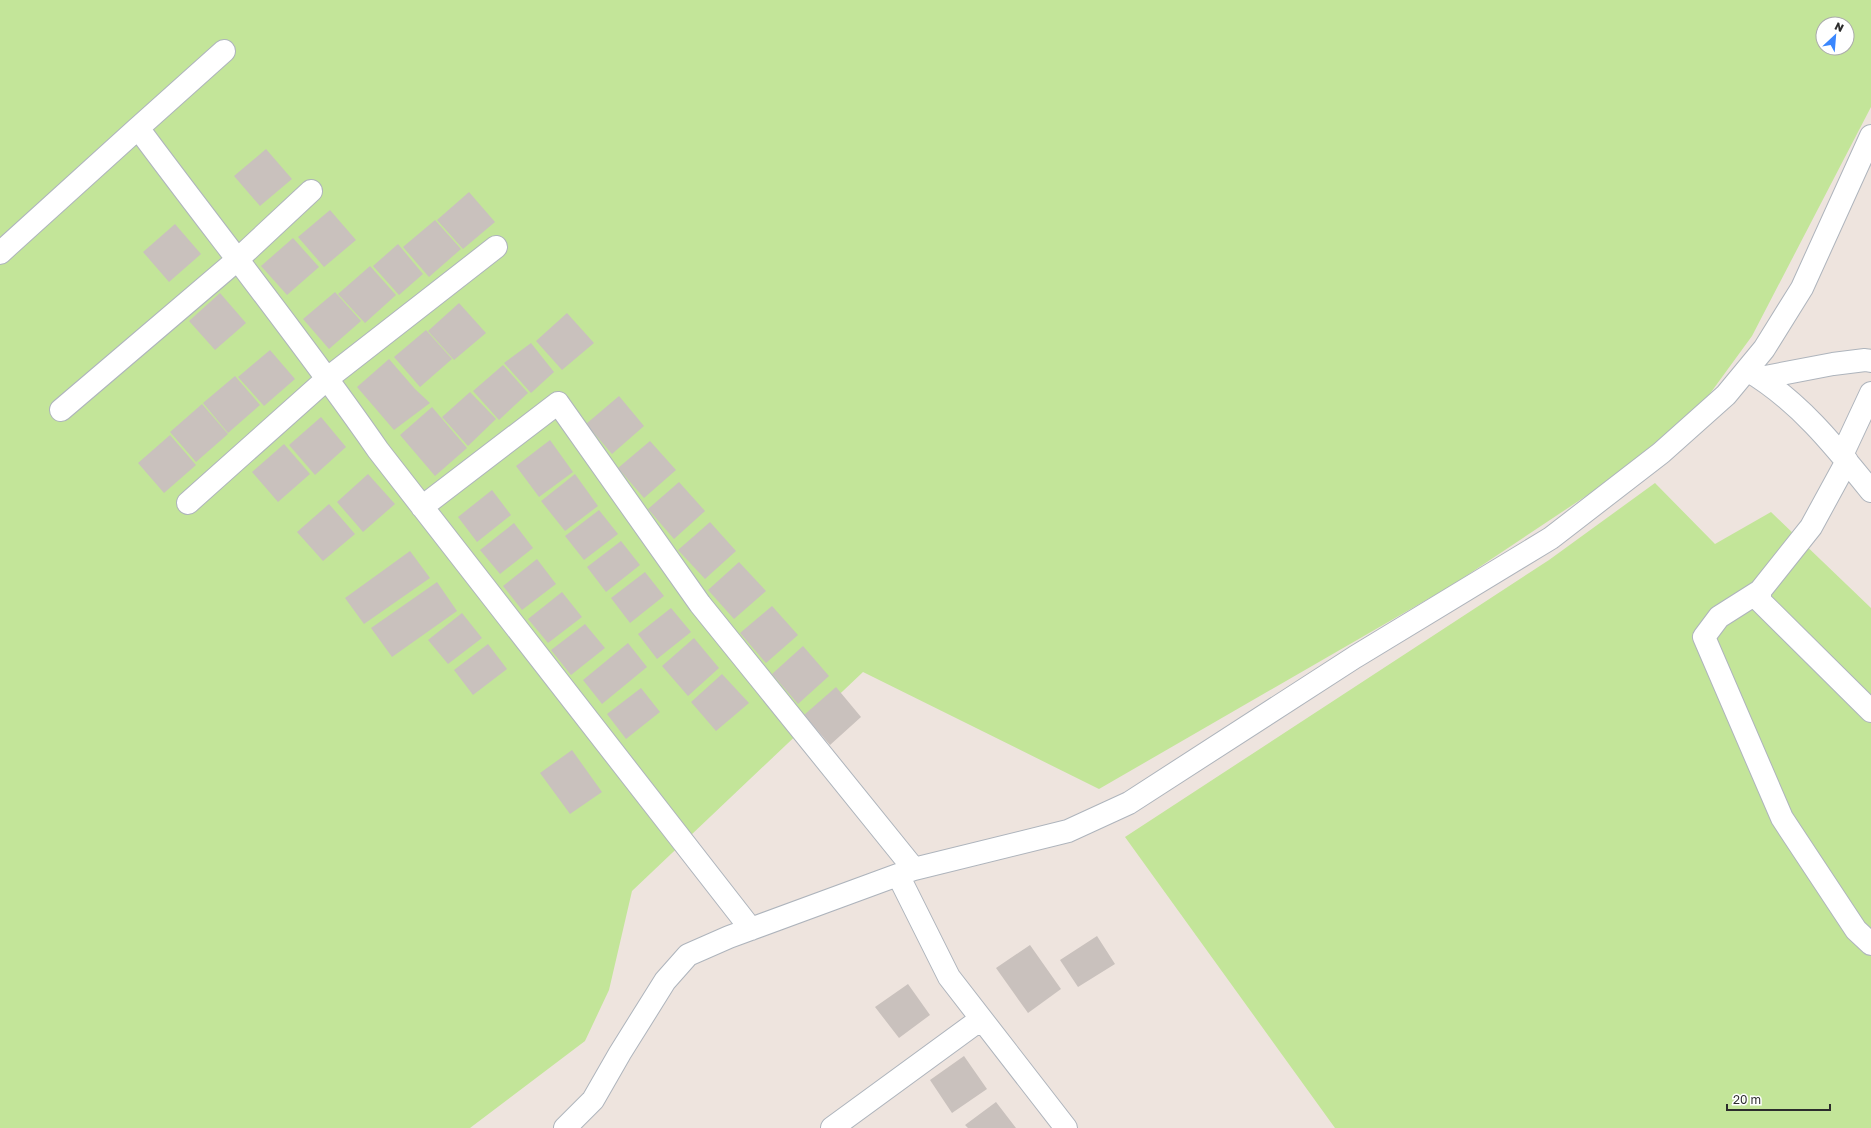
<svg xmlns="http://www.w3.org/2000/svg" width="1871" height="1128" viewBox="0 0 1871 1128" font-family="'Golos Text',sans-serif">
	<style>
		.green { fill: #c3e599; fill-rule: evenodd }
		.building { fill: #c9c1bd }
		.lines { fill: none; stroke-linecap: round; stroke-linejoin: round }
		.minor-casing { stroke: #aeb4bc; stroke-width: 24 }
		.minor { stroke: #fff; stroke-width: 22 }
	</style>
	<rect width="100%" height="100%" fill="#eee4de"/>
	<path class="green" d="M0 0H1871V107L1752 336 1682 432 1454 584 1099 789 863 672 632 891 609 990 585 1041 470 1128H0ZM1823 24H1847V48H1823Z
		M1655 483 1715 544 1771 512 1871 608V1128H1335L1125 837 1549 560Z"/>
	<path class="building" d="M266 149 292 179 260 206 234 176Z
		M469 192 495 222 463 249 437 220Z
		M330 210 356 240 324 267 298 237Z
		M435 220 461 249 429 277 403 247Z
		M175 224 201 254 169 282 143 252Z
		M293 238 319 267 287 295 261 266Z
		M398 244 423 274 399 295 373 266Z
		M370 266 396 295 365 323 338 294Z
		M335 292 361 321 329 349 303 319Z
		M220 293 246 323 215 350 189 321Z
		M459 303 486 333 454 360 428 331Z
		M567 313 594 343 562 370 536 341Z
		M426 330 452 359 420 387 394 357Z
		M531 343 554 372 531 393 504 363Z
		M270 350 295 379 264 406 238 377Z
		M389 359 415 389 430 403 394 430 357 387Z
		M503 365 528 393 499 420 473 391Z
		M235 376 260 405 228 433 203 403Z
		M470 392 496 419 468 446 442 417Z
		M619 396 644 426 612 454 586 424Z
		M202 404 228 434 196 462 170 432Z
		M432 407 467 448 435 476 400 435Z
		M321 417 346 447 315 475 289 445Z
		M170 435 196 465 164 493 138 463Z
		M550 440 573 472 539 497 516 466Z
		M650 441 676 470 644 498 618 468Z
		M284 444 310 474 278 502 252 472Z
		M368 474 395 504 363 532 337 502Z
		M575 474 598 506 565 531 541 501Z
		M679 482 705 511 674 539 648 509Z
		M492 490 511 515 477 542 458 517Z
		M329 504 355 534 323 561 297 532Z
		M599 510 618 534 584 560 565 536Z
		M710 522 736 551 705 579 678 550Z
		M514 523 533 548 500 574 480 550Z
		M621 541 640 565 606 592 587 567Z
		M410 551 430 578 364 624 345 598Z
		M537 559 556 584 522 610 503 586Z
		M739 562 766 591 734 619 708 590Z
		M645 572 664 596 630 623 611 598Z
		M437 582 457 611 392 657 371 628Z
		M562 592 582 617 548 643 528 619Z
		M772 606 798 635 766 663 740 633Z
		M671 608 691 632 657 659 638 634Z
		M462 613 482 638 448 664 428 640Z
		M585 624 605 648 571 675 551 650Z
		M694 638 719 668 688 696 662 666Z
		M628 643 647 667 602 704 583 680Z
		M488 644 507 669 473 695 454 670Z
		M803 646 829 676 798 704 772 674Z
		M722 674 749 703 716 731 691 702Z
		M836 687 861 717 830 745 804 715Z
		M641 688 660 712 626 739 607 714Z
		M572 750 602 792 570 814 540 773Z
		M1097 936 1115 964 1078 987 1060 960Z
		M1030 945 1061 989 1028 1013 996 968Z
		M908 984 930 1015 899 1038 875 1007Z
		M964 1056 987 1089 952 1113 930 1080Z
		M996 1102 1016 1128H968L965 1125Z"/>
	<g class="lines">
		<defs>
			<path id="minor" d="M224 51 138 128C218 236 302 340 378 450L751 929
				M0 253 138 128
				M1747 370C1798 400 1834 445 1871 491
				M1760 378 1833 364 1865 360 1871 361
				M61 410 237 260 311 191
				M1842 455 1871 393
				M1847 461 1811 527 1760 591V601L1871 711
				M188 503 328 378 496 247
				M422 507 558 403 700 604 914 869
				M1760 591 1719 617 1704 637 1782 818 1856 930 1871 944
				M898 875 949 977 1066 1128
				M565 1128 593 1100 620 1053 665 981 688 955 729 937 914 869 1068 831 1129 803 1355 657 1551 538 1661 453 1726 395 1764 349 1802 288 1871 136
				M832 1128 981 1019"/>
		</defs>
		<use href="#minor" class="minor-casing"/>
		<use href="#minor" class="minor"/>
	</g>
	<g transform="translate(1835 36) rotate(26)"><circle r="19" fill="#ffffff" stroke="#ababab"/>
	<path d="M0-3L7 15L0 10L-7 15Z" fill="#3a87fe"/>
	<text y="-6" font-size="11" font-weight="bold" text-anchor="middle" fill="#2c2c2c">N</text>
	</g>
	<path d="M1727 1104v6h103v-6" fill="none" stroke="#2c2c2c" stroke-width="2"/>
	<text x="1733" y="1104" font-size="12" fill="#2c2c2c" stroke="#ffffff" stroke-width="3" paint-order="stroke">20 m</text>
</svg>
